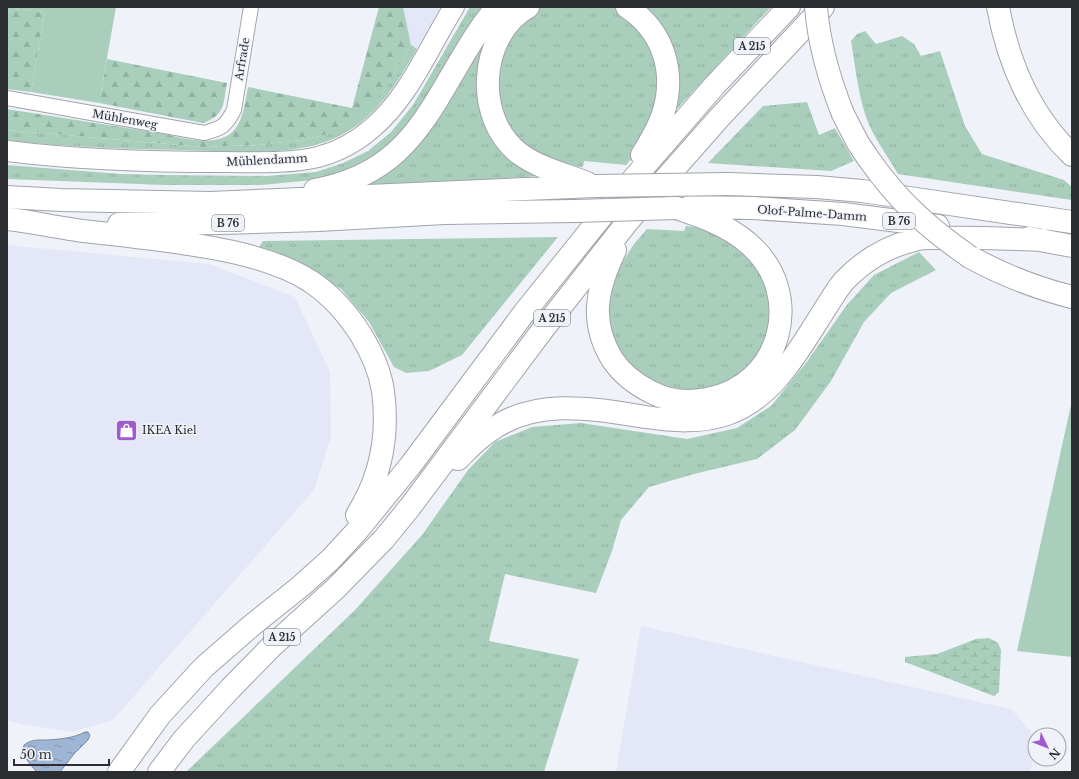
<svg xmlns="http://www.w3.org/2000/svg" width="1079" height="779" viewBox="0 0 1079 779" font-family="'Libre Baskerville',serif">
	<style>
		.built { fill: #e4e7f7 }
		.grass { fill: url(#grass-tufts) }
		.forest { fill: url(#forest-firs) }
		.wetland { fill: url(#wetland-marsh) }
		.garden { fill: #a9cebb }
		.water { fill: url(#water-ripples); stroke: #7c8ca4 }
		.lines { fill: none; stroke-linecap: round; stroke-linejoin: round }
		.street-casing { stroke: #a2a4ab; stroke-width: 16 }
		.secondary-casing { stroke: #a2a4ab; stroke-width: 22 }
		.highway-casing { stroke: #a2a4ab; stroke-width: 24 }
		.street { stroke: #fff; stroke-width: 14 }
		.secondary { stroke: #fff; stroke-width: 20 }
		.highway { stroke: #fff; stroke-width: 22 }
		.highway-bridge-casing { stroke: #a2a4ab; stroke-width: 24; stroke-linecap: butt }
		.highway-bridge { stroke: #fff; stroke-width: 22 }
		.labels { text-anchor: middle; stroke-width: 3; stroke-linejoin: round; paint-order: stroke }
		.shield { fill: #f0f2fa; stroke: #67686d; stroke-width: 1 }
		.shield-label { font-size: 10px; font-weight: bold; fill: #2c2d30 }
		.street-label { font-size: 11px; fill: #2c2d30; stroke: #f0f2fa }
		.poi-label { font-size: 11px; fill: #2c2d30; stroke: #f0f2fa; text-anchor: start }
	</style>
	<defs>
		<pattern id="grass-tufts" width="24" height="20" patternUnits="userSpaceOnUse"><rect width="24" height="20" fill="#a9cebb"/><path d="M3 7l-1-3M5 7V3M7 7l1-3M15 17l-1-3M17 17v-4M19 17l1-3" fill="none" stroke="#92b1a1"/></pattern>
		<pattern id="forest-firs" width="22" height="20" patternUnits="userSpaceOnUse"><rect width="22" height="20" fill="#a9cebb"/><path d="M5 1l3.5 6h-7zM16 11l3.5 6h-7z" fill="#92b1a1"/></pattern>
		<pattern id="wetland-marsh" width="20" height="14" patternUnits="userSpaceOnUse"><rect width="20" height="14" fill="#a9cebb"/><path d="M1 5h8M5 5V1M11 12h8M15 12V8" fill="none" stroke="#92b1a1"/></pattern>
		<pattern id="water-ripples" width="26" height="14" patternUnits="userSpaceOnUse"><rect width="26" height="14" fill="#9fb5d5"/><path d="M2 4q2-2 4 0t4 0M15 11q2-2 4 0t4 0" fill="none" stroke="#8294ad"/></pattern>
	</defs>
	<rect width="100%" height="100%" fill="#f0f2fa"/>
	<path class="built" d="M403 7H442L417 49 411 45Z
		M7 245 209 264 295 297 330 372 331 437 314 490 113 720 72 732 21 724 7 720Z
		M641 626 1011 709 1035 736V752L1030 772H616Z"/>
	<path class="grass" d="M470 7H483L411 126 365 165 324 179 261 185H165L7 179V165L121 174 164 175 267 176 316 172 343 163 368 151 391 132 413 105Z
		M506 7H520L482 92 546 176 358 186Z
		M541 7H616L621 9 654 45 662 99 633 157 626 165 584 161 583 167 566 165 524 149 498 111 499 52 532 12Z
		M636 7H771L677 109 672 104Z
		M865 31 876 44 902 36 914 44 921 56 940 51 965 126 982 154 1064 180 1072 187V200L898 174C889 159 880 146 872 131 859 105 856 70 851 41L857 34Z
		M411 45 417 49C398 81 379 114 345 133 300 159 233 151 182 150 123 149 65 147 7 140V130L203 147 258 145 302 140 329 134 383 92Z
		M807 102 819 135 835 128 854 161 831 171 708 163 763 106Z
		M686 226 702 228 734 240 772 289 770 340 739 379 689 395 639 379 610 337 606 302 616 272 634 244 647 229 684 231Z
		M558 237 462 355 429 371 406 373 394 367 369 322 341 289 314 273 257 250 263 241Z
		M919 252 936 270 891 293 864 322 831 381 795 430 757 459 694 474 649 487 621 520 612 551 596 593 505 574 489 641 579 659 544 772H186L355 610 422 535 468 470 495 442 532 427 581 423 687 439 737 428 771 406 806 363 846 306 874 275Z"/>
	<path class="forest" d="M379 7H403L411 45 383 92 365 109 349 124 329 134 302 140 258 145 203 147 7 130V109L165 134C184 139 221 148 235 129 244 118 245 101 248 87L352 108Z
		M11 9 45 12 31 92 7 89V13Z
		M107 59 227 83C223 103 226 115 203 123L99 103Z"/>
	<path class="wetland" d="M989 638 998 643 1001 650 999 692 994 696 905 662V657L937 654 976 639Z"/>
	<path class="garden" d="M7 7H116L99 103 31 92 45 12 11 9 7 13Z
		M1072 400V657L1017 651Z"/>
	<path class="water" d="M85 732H88L90 735 88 740 74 754 60 772H37C30 765 22 755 24 745 32 739 38 740 48 740 60 739 74 738 85 732Z"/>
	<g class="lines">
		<defs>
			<path id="street" d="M7 98 204 133C222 128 225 127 234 110L251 7"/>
			<path id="secondary" d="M7 151C79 160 152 162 224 162 255 162 288 164 318 157 337 152 356 142 371 129 408 99 429 47 454 7"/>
			<path id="highway" d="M528 7C478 35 474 120 520 154 539 168 565 174 587 183
				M627 7C664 31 676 73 663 114 658 129 650 142 642 155
				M998 7C1008 62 1031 116 1072 155
				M843 114 858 143 868 158
				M728 184 817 187 862 191 1072 222
				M315 190C387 177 416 138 450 78 465 53 478 29 497 7
				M7 197 61 200 211 203 595 186
				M689 207 753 208 843 214 938 226
				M7 219C28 221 49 226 70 229 86 232 104 233 121 235 180 243 259 249 310 281 331 295 348 314 361 335 372 353 380 371 383 391 389 436 381 477 357 515
				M119 224 221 223 319 220 444 213 575 211
				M1029 238 1072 246
				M615 250C597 288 589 321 612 359 622 374 635 384 651 392 668 401 687 403 707 399 782 386 806 293 749 244 729 226 701 216 676 208
				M970 257C1003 275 1036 288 1072 297
				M458 459C468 449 478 438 491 430 537 397 594 409 646 417 673 421 701 423 727 414 775 397 799 349 825 309 831 300 837 289 844 281 864 260 886 247 914 240 922 237 932 238 941 238 975 237 1009 239 1043 240
				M119 772 160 715 204 667 251 626 301 586 330 560 356 532 410 466 524 313 609 207 715 85 789 7
				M159 772 184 739 230 689 272 646 335 589 384 539 410 507 544 328 629 220 719 118 823 7"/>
		</defs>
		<use href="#street" class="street-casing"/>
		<use href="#secondary" class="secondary-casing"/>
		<use href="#highway" class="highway-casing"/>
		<use href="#street" class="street"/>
		<use href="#secondary" class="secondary"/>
		<use href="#highway" class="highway"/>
		<defs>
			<path id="highway-bridge" d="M816 7C819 44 829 79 843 114
				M868 158C898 201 928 228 970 257
				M595 186 728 184
				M575 211 676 208"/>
		</defs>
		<use href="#highway-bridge" class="highway-bridge-casing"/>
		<use href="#highway-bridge" class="highway-bridge"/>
	</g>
	<defs>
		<symbol id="shop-square" viewBox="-11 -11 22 22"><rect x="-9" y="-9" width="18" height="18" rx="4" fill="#a05bcf" stroke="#f0f2fa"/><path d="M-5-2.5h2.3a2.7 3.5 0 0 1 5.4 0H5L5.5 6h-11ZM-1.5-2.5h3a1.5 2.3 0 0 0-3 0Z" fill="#fff"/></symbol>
	</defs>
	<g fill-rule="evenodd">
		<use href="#shop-square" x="114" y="418" width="25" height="25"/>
	</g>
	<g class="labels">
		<g class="shield">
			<rect x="734" y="38" width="36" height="16" rx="3"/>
			<rect x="883" y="213" width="32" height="16" rx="3"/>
			<rect x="212" y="215" width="32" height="16" rx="3"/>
			<rect x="534" y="310" width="36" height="16" rx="3"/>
			<rect x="264" y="629" width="36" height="16" rx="3"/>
		</g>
		<g class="shield-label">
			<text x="752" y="50">A 215</text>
			<text x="899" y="225">B 76</text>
			<text x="228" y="227">B 76</text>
			<text x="552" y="322">A 215</text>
			<text x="282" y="641">A 215</text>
		</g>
		<g class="street-label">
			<text transform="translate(242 59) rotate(-80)" y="4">Arfrade</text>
			<text transform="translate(125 119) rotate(10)" y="4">Mühlenweg</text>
			<text transform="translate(267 160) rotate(-3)" y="4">Mühlendamm</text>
			<text transform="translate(812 213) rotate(4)" y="4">Olof-Palme-Damm</text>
		</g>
		<g class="poi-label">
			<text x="142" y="434">IKEA Kiel</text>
		</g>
	</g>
	<rect width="1079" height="779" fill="none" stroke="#2c2d30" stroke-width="16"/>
	<g transform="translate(1047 747) rotate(133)"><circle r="19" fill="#f0f2fa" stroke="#a2a3a9"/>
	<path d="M0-3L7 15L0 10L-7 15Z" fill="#a05bcf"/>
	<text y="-6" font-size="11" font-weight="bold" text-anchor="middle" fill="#2c2d30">N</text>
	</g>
	<path d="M14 759v6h95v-6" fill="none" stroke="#2c2d30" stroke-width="2"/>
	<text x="20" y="759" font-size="12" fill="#2c2d30" stroke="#f0f2fa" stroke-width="3" paint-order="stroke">50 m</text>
</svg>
